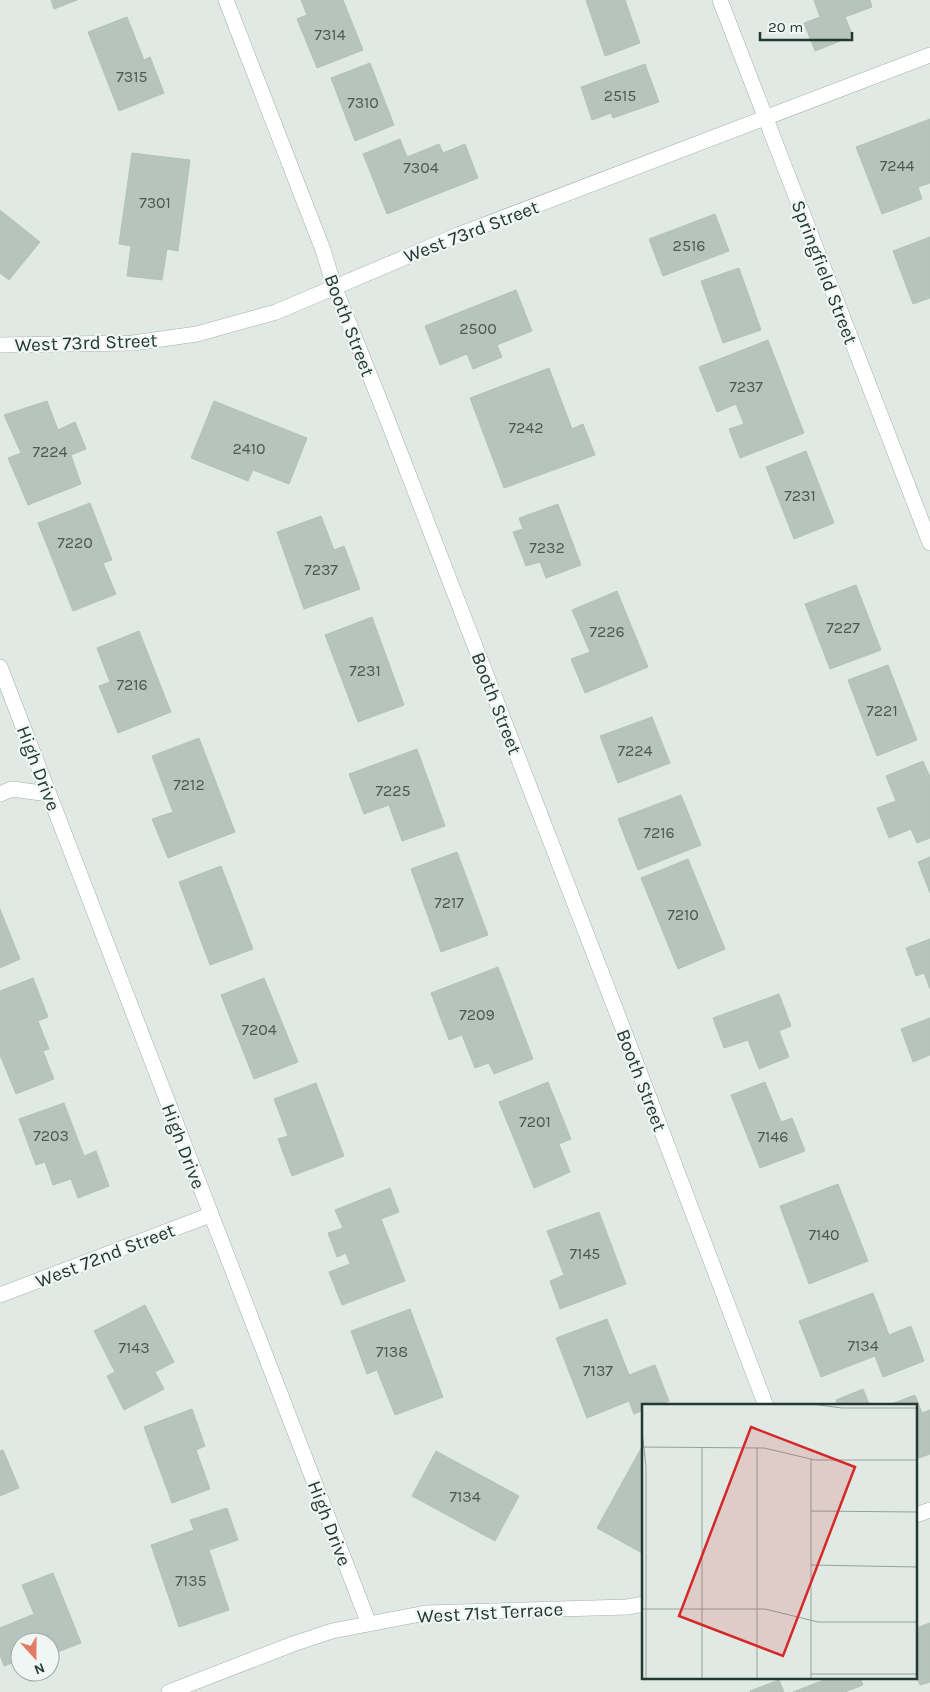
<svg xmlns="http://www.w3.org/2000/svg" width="930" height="1692" viewBox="0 0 930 1692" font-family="Karla,sans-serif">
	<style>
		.building { fill: #b6c4bd; stroke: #b3c2bb }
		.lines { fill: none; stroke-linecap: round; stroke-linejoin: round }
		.street-casing { stroke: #a4b0aa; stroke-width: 16 }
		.street { stroke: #fff; stroke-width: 15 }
		.labels { text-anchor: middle; stroke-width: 4.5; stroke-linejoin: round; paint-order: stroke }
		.number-label { font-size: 16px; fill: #485b53 }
		.street-label { font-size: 19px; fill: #233830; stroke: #f0f6f3 }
		.inset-road { fill: none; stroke: #94a29c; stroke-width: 1 }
		.view { fill: #d62828; fill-opacity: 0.15; stroke: #d62828; stroke-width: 2.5 }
		.inset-edge { fill: none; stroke: #233830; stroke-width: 2.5 }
	</style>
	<rect width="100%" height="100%" fill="#e0e9e4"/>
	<path class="building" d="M51 0H77L54 9Z
		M301 0H343L363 50 317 68 297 19 307 15Z
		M586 0H625L640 43 605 56Z
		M814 0H870L872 7 845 17 853 36 815 51 804 23 820 17Z
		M127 17 144 60 150 57 164 93 119 111 88 32Z
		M370 63 394 125 355 141 331 78Z
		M645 64 659 102 613 118 611 113 592 120 581 87Z
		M930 119V183L918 187 922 199 882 214 856 147Z
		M400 139 407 157 439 144 443 153 465 144 478 178 387 214 363 154Z
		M132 153 190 160 178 251 167 249 162 280 127 276 131 246 119 244Z
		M0 210 40 242 9 280 0 273Z
		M715 214 729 251 663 276 649 239Z
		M930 237V298L913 304 893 251Z
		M739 268 761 330 723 343 701 281Z
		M516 290 532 331 497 345 502 357 473 369 467 354 440 365 425 326Z
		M768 340 804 433 740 458 729 429 744 424 736 404 717 412 699 367Z
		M549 368 572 429 583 424 595 455 504 488 470 398Z
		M47 401 58 430 75 422 86 449 71 455 81 484 28 505 8 458 21 453 4 415Z
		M214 401 307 438 289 484 253 470 248 481 191 458Z
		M806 451 834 523 794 539 766 467Z
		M90 503 112 560 103 563 116 594 73 611 38 523Z
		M558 504 581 565 546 578 540 562 526 566 513 532 523 529 519 518Z
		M321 516 334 550 344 546 360 589 304 609 277 532Z
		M856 585 881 650 830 669 805 604Z
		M617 591 648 667 585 693 571 659 590 652 572 610Z
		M372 617 404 705 358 722 325 635Z
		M139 631 171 712 118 733 99 686 110 682 97 648Z
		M888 665 917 740 877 756 848 680Z
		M652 717 670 763 618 783 600 736Z
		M199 738 235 832 168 858 152 819 173 812 152 756Z
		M417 749 445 826 402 841 389 805 364 814 349 774Z
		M923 761 930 777V838L917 843 911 829 889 838 877 808 896 801 886 776Z
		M681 795 701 845 638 870 618 819Z
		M457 852 488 935 441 952 411 869Z
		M930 857V893L918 862Z
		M688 859 725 949 678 969 641 878Z
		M221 866 253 949 210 965 179 882Z
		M0 909 20 959 0 968Z
		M930 939V989L924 973 916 976 906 948Z
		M498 967 533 1059 494 1074 489 1063 475 1068 462 1035 449 1040 431 993Z
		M33 978 48 1017 38 1021 49 1049 43 1051 54 1079 16 1094 0 1055V991Z
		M264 978 298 1062 254 1079 221 995Z
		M779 994 791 1026 779 1031 789 1057 759 1069 748 1040 724 1048 713 1018Z
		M930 1018V1055L913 1062 901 1029Z
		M548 1082 571 1139 559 1144 570 1172 534 1188 499 1102Z
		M765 1082 781 1122 792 1118 805 1151 760 1168 731 1095Z
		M316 1083 344 1156 292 1176 278 1139 288 1136 274 1099Z
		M64 1103 84 1156 96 1151 109 1186 78 1198 71 1179 53 1185 45 1162 36 1165 19 1119Z
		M838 1184 868 1261 809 1284 780 1206Z
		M390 1188 399 1212 381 1219 405 1281 342 1305 329 1272 350 1264 346 1253 337 1257 328 1233 343 1228 335 1210Z
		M599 1212 626 1284 560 1309 550 1281 564 1275 547 1231Z
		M873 1293 889 1335 911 1326 924 1361 883 1377 875 1356 821 1377 799 1321Z
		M145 1305 174 1362 155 1372 164 1389 124 1410 107 1376 115 1372 94 1331Z
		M410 1309 443 1397 395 1415 377 1370 367 1374 351 1331Z
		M607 1319 629 1375 655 1365 669 1401 655 1406H644V1410L634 1414 629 1401 587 1418 556 1338Z
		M863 1389 870 1406H838L836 1400Z
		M915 1395 922 1413 930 1410V1454L916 1459V1406H886Z
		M192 1409 205 1446 196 1450 210 1489 172 1503 144 1427Z
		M644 1443V1550L642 1553 597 1528Z
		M3 1450 19 1488 0 1496V1451Z
		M436 1451 519 1496 495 1541 412 1496Z
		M227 1508 238 1540 209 1550 229 1610 179 1627 151 1545 194 1530 190 1520Z
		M53 1573 81 1643 55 1653 52 1647 50 1648V1642H20V1660L4 1666 0 1655V1628L34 1614 22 1585Z
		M930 1623V1682L920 1685 916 1675V1628Z
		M823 1678H860L863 1685 845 1692H793L824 1680Z
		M779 1680 784 1692H751L750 1691Z"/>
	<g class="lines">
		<defs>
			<path id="street" d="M226 0 323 250 334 286 384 411 622 1026 766 1406
				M720 0 930 543
				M0 345 133 343 197 334 276 312 458 235 930 55
				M0 667 369 1624
				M0 794 12 789 49 794
				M0 1295 210 1215
				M916 1515 930 1510
				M169 1692 293 1644 332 1631 426 1613 627 1607 644 1604"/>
		</defs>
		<use href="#street" class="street-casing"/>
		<use href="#street" class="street"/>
	</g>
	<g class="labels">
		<g class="number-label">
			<text x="330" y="40">7314</text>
			<text x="132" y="82">7315</text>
			<text x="620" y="101">2515</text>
			<text x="363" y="108">7310</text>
			<text x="897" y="171">7244</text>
			<text x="421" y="173">7304</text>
			<text x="155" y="208">7301</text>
			<text x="689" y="251">2516</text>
			<text x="478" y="334">2500</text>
			<text x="746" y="392">7237</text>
			<text x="526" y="433">7242</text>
			<text x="249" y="454">2410</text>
			<text x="50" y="457">7224</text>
			<text x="800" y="501">7231</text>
			<text x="75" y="548">7220</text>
			<text x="547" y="553">7232</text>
			<text x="321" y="575">7237</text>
			<text x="843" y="633">7227</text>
			<text x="607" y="637">7226</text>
			<text x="365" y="676">7231</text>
			<text x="132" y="690">7216</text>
			<text x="882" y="716">7221</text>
			<text x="635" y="756">7224</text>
			<text x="189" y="790">7212</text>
			<text x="393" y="796">7225</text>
			<text x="659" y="838">7216</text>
			<text x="449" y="908">7217</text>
			<text x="683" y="920">7210</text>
			<text x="477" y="1020">7209</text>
			<text x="259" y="1035">7204</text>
			<text x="535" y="1127">7201</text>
			<text x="51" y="1141">7203</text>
			<text x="773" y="1142">7146</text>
			<text x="824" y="1240">7140</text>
			<text x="585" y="1259">7145</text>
			<text x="863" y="1351">7134</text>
			<text x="134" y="1353">7143</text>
			<text x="392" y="1357">7138</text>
			<text x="598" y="1376">7137</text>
			<text x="465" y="1502">7134</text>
			<text x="191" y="1586">7135</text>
		</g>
		<g class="street-label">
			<text transform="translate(471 231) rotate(-21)" y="7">West 73rd Street</text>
			<text transform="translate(825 272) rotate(69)" y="7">Springfield Street</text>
			<text transform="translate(350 325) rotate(69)" y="7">Booth Street</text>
			<text transform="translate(86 342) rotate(-2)" y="7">West 73rd Street</text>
			<text transform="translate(497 703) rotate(69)" y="7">Booth Street</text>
			<text transform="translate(39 768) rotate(69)" y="7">High Drive</text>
			<text transform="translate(642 1080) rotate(69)" y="7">Booth Street</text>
			<text transform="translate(184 1146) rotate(69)" y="7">High Drive</text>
			<text transform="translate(105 1255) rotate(-21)" y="7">West 72nd Street</text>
			<text transform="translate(330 1523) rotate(69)" y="7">High Drive</text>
			<text transform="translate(490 1612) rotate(-3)" y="7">West 71st Terrace</text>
		</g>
	</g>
	<g transform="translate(642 1404)">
		<rect width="275" height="275" fill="#e0e9e4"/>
		<path class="inset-road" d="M170 0 200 4H275M0 27 4 62V275M0 43 122 44 173 56H275M60 44V275M115 44V275M169 55V275M169 107 275 108M169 161 275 163M0 205H123L176 218H275M169 270H275"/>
		<path class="view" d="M109 23 213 63 141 252 37 212Z"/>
		<rect width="275" height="275" class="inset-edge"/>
	</g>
	<g transform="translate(35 1657) rotate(159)"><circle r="24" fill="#f0f6f3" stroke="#9eaaa5"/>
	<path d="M0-4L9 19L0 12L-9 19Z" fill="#e37a64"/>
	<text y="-8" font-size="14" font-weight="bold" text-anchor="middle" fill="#233830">N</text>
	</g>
	<path d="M760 32v8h92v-8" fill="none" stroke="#233830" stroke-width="2.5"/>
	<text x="768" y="32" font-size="15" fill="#233830" stroke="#f0f6f3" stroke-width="4" paint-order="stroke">20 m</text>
</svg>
